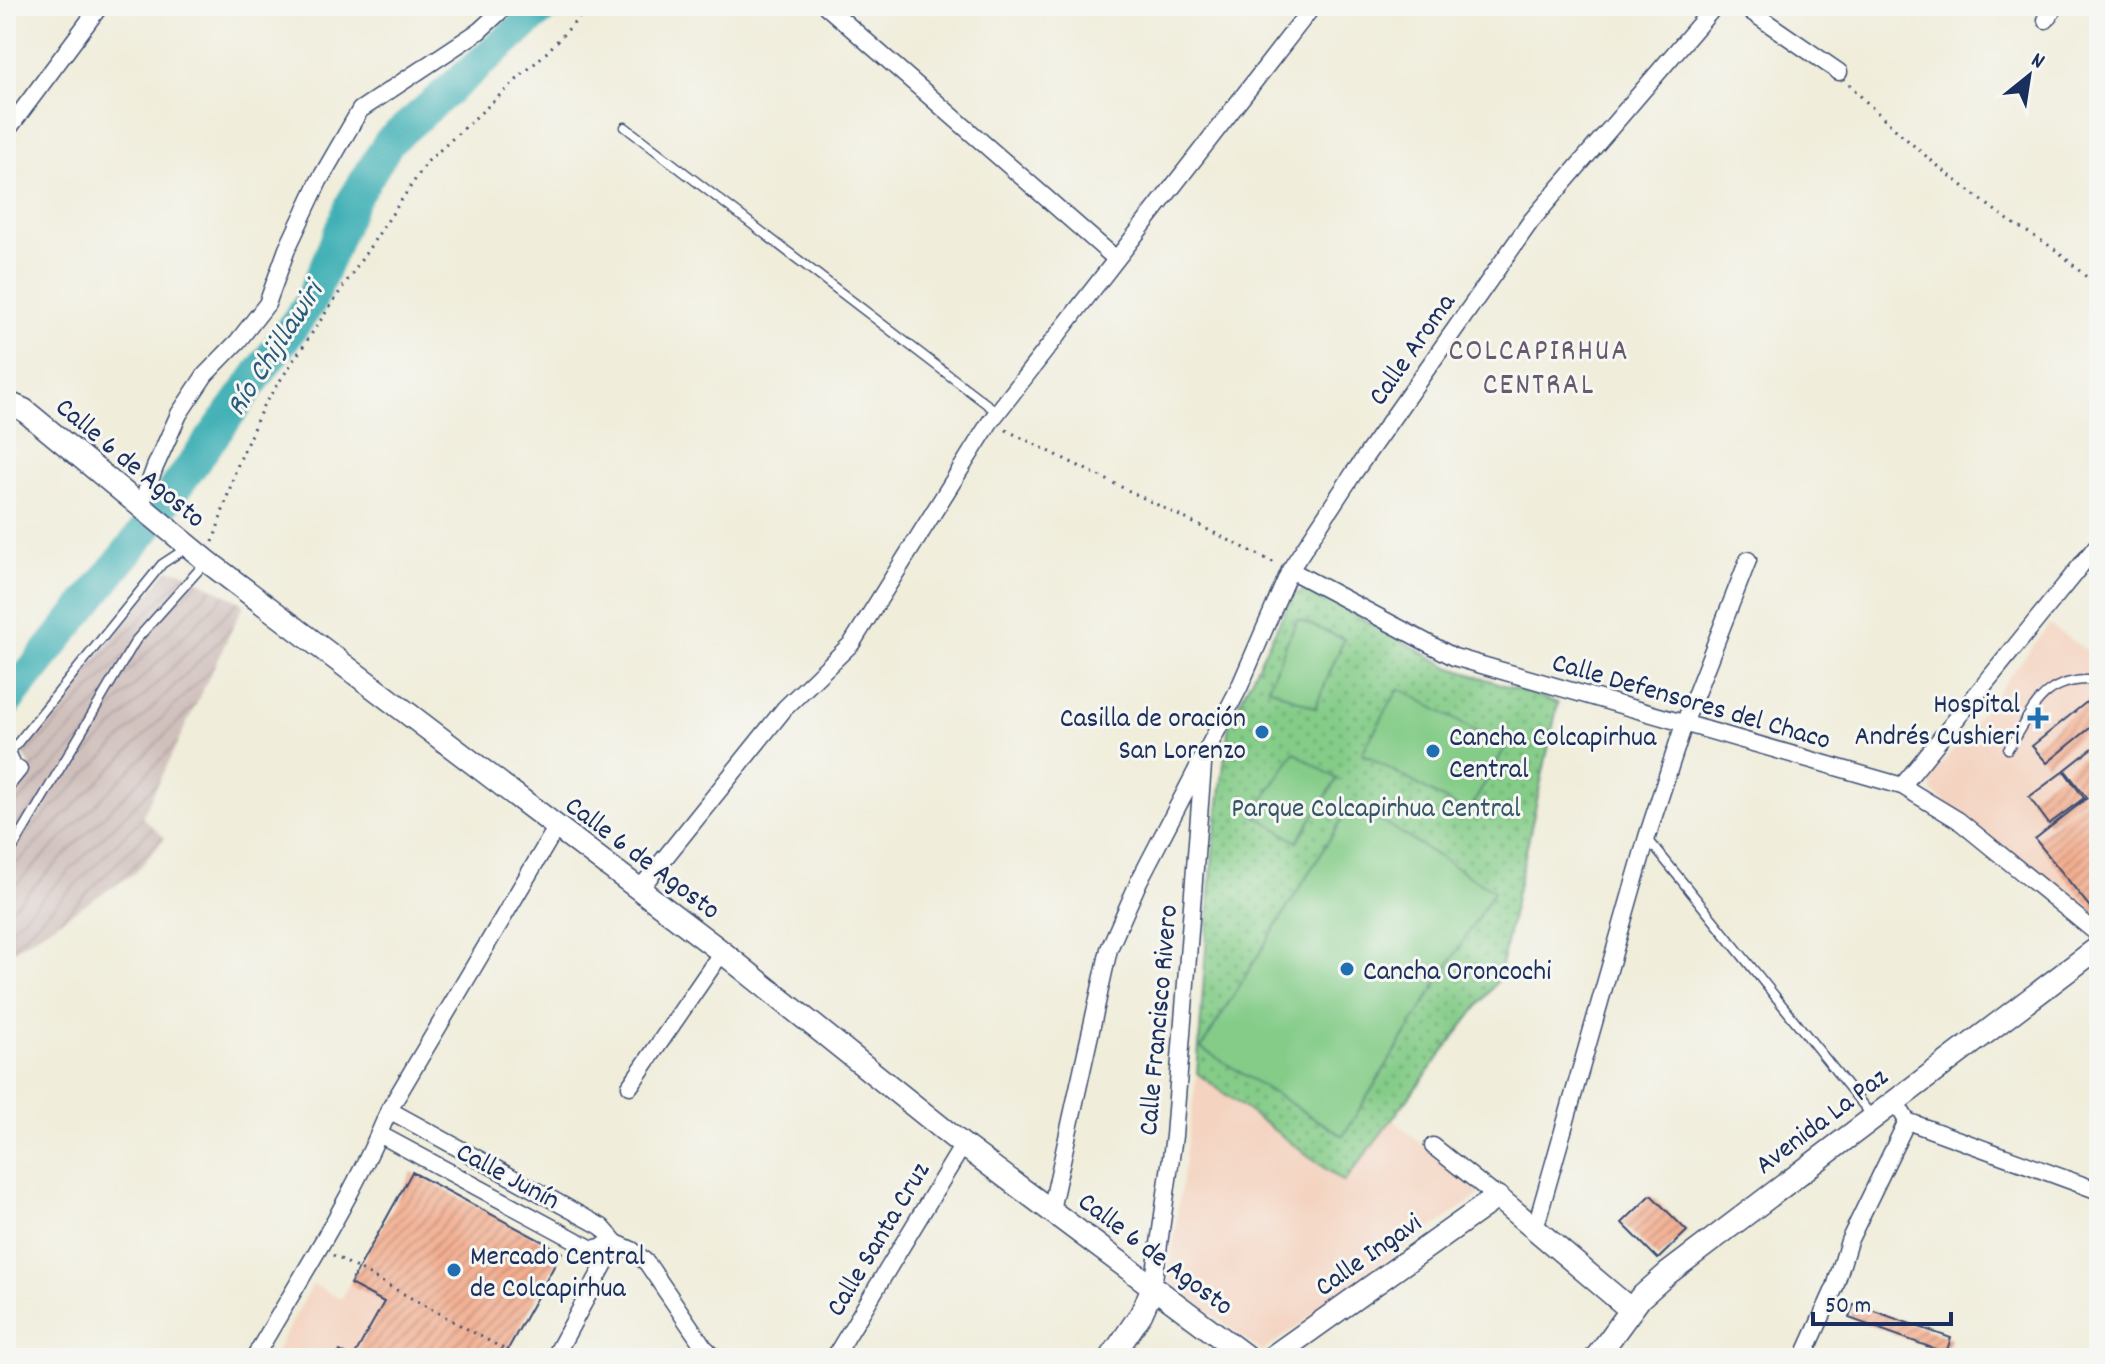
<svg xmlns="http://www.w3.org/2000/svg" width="2105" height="1364" viewBox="0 0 2105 1364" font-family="Dekko,sans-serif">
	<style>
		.built { fill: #f4d3c0 }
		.industrial { fill: url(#industrial-furrows) }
		.green { fill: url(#green-dots); stroke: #507e73; stroke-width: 2 }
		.pitch { fill: #84cc88; stroke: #507e73; stroke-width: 2 }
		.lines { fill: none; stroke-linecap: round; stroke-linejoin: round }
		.river { stroke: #3fb0b6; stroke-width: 32 }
		.building { fill: url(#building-hatch) }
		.lane-casing { stroke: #3b4c71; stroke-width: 11 }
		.street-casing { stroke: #3b4c71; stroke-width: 19 }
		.secondary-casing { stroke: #3b4c71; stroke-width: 25 }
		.path { stroke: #3b4c71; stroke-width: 3; stroke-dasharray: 2 6; stroke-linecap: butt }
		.lane { stroke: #fff; stroke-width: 8 }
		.street { stroke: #fff; stroke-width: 16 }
		.secondary { stroke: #fff; stroke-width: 22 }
		.poi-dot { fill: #1f6fb2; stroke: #f6f6f2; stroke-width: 3 }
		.labels { text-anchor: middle; stroke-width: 6; stroke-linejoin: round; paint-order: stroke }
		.street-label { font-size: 28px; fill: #1b2f5e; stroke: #f6f6f2 }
		.poi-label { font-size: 28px; fill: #1b2f5e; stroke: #f6f6f2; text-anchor: start }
		.park-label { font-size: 28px; fill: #355668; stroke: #f6f6f2 }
		.water-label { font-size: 30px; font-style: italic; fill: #285c7d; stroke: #f6f6f2 }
		.neighbourhood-label { font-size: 30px; letter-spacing: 2px; fill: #675a6d; stroke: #f6f6f2 }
	</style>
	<defs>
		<pattern id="industrial-furrows" width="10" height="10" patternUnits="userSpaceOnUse" patternTransform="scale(2)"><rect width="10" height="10" fill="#d0c0bc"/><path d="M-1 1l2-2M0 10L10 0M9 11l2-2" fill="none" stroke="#b2a5a4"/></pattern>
		<pattern id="green-dots" width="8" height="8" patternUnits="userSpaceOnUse" patternTransform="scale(2)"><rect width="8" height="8" fill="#84cc88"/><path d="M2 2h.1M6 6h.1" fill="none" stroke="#6ba672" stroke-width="1.8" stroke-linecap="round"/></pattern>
		<pattern id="building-hatch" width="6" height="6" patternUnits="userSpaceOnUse" patternTransform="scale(2)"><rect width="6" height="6" fill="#f3aa8a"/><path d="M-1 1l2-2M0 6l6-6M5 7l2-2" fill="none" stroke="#c48b74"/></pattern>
	</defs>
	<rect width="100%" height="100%" fill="#f6f6f2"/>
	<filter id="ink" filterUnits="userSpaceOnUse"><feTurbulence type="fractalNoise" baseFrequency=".0125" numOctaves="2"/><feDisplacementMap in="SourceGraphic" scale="16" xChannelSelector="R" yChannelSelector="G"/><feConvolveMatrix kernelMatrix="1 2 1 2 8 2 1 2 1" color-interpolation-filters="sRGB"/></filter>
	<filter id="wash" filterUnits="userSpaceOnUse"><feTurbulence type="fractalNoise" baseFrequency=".006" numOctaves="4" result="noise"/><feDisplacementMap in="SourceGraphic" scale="32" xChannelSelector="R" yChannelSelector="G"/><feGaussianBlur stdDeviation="1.8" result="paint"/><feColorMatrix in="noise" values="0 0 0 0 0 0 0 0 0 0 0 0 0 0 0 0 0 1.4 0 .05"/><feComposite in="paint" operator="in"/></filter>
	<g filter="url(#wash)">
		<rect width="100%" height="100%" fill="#f0edda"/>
		<path class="built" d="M2049 625 2099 658V923L1932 792 1931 778Z
			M1197 1073 1344 1182 1392 1119 1480 1194 1262 1352 1168 1281Z
			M412 1172 562 1252 503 1358H272L313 1284 341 1299Z"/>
		<path class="industrial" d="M168 570 181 571 244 604 142 817 165 838 136 872 6 955V798L30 766 21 749Z"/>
		<path class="green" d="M1308 589 1449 667 1558 703 1498 980 1344 1182 1197 1073 1213 852 1229 723 1293 595Z"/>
		<path class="pitch" d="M1297 619 1344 639 1315 708 1268 687Z
			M1399 688 1505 748 1468 813 1362 753Z
			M1294 752 1337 779 1297 842 1254 814Z
			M1352 803 1494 891 1343 1136 1201 1048Z"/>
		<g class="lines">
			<path class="river" d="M6 703 145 530 310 303 352 202 389 142 546 6"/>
		</g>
		<g id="blocks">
			<path class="building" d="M2099 692V739L2090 728 2047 763 2032 746Z
				M2099 743V915L2097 916 2035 839 2087 798 2065 770Z
				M2064 771 2084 798 2049 824 2029 797Z
				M412 1172 562 1252 503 1358H336L340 1351 353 1358 384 1302 350 1284Z
				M1651 1195 1687 1231 1658 1259 1622 1223Z
				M1854 1304 1951 1338 1946 1353 1849 1318Z"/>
		</g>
	</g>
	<g filter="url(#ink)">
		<use href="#blocks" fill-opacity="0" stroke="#3b4c71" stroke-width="2"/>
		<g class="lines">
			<defs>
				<path id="lane" d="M625 127 997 412
					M2008 749C2035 707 2041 677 2099 680
					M19 769 11 751 162 564 188 547
					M1647 838 1872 1116
					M10 853 136 640 205 563"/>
				<path id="street" d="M826 6 1116 259
					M1743 6 1839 72
					M2046 20 2056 6
					M6 132 100 6
					M140 508 155 467 179 414 205 375 238 341 267 304 287 249 319 181 360 110 479 31 506 6
					M1290 570 1454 657 1902 786 1958 820 2099 935
					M6 785 19 769
					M1902 786 2099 543
					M639 890 785 708 852 643 990 422 1313 6
					M630 1086 722 952
					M389 1110 602 1227 616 1243 632 1250 647 1263 704 1347 715 1358
					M1907 1121 2099 1191
					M379 1134 592 1249 616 1243
					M1433 1146 1497 1197
					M1051 1210 1109 949 1139 881 1239 688 1290 570 1353 474 1531 221 1715 6
					M1535 1229 1647 837 1684 724 1748 560
					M1153 1287 1174 1136 1203 765
					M254 1358C301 1277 354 1196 389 1110L556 828
					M554 1358 616 1243
					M834 1358 963 1145
					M1803 1358 1835 1287 1849 1241 1907 1121 1895 1101"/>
				<path id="secondary" d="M6 402 24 410 207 561 722 952 963 1145 1248 1358
					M1111 1358 1141 1314 1153 1287
					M1271 1358 1497 1197 1631 1310
					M1596 1358 1640 1298 1667 1274 2099 947"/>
			</defs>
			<use href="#lane" class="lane-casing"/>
			<use href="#street" class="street-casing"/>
			<use href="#secondary" class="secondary-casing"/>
			<path class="path" d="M1849 84C1895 133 1950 177 2004 217 2022 230 2043 240 2061 254 2074 265 2084 277 2099 285
				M1006 430 1275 563
				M213 542 236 469 263 406 427 162 546 53 590 6
				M333 1255 520 1358"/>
			<use href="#lane" class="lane"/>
			<use href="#street" class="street"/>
			<use href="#secondary" class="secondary"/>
		</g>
	</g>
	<g class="poi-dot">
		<path d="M2034 706h8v8h8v8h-8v8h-8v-8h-8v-8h8z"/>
		<circle cx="1262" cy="732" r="8"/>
		<circle cx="1433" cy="751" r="8"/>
		<circle cx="1347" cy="969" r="8"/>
		<circle cx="454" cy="1270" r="8"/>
	</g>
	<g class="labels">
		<g class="street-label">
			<text transform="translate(1410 348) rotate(-55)" y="10">Calle Aroma</text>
			<text transform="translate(132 461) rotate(40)" y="10">Calle 6 de Agosto</text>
			<text transform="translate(1692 699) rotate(16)" y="10">Calle Defensores del Chaco</text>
			<text transform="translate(644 856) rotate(37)" y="10">Calle 6 de Agosto</text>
			<text transform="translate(1156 1020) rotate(-85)" y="10">Calle Francisco Rivero</text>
			<text transform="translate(1820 1119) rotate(-37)" y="10">Avenida La Paz</text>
			<text transform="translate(509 1174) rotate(28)" y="10">Calle Junín</text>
			<text transform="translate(876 1238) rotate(-59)" y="10">Calle Santa Cruz</text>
			<text transform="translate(1157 1252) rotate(37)" y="10">Calle 6 de Agosto</text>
			<text transform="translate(1367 1253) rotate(-35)" y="10">Calle Ingavi</text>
		</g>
		<g class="poi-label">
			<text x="2020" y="712" text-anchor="end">Hospital<tspan x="2020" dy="32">Andrés Cushieri</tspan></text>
			<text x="1246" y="726" text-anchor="end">Casilla de oración<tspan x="1246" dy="32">San Lorenzo</tspan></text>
			<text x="1449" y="745">Cancha Colcapirhua<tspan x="1449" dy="32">Central</tspan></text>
			<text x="1363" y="979">Cancha Oroncochi</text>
			<text x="470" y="1264">Mercado Central<tspan x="470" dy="32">de Colcapirhua</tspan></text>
		</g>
		<g class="park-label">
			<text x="1376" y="816">Parque Colcapirhua Central</text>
		</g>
		<g class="water-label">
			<text transform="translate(273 348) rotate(-57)" y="10">Río Chijllawiri</text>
		</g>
		<g class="neighbourhood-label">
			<text x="1539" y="359">COLCAPIRHUA<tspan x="1539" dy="34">CENTRAL</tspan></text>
		</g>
	</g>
	<rect width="2105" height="1364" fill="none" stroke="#f6f6f2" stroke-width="32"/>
	<g transform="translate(2029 76) rotate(30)" stroke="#f6f6f2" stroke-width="6" paint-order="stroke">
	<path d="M0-6L14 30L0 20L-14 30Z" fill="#1b2f5e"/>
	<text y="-12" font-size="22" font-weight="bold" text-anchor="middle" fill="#1b2f5e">N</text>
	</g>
	<path d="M1813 1312v12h138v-12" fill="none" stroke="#1b2f5e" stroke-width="4"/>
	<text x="1825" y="1312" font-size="24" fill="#1b2f5e" stroke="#f6f6f2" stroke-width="6" paint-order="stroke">50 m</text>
</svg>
